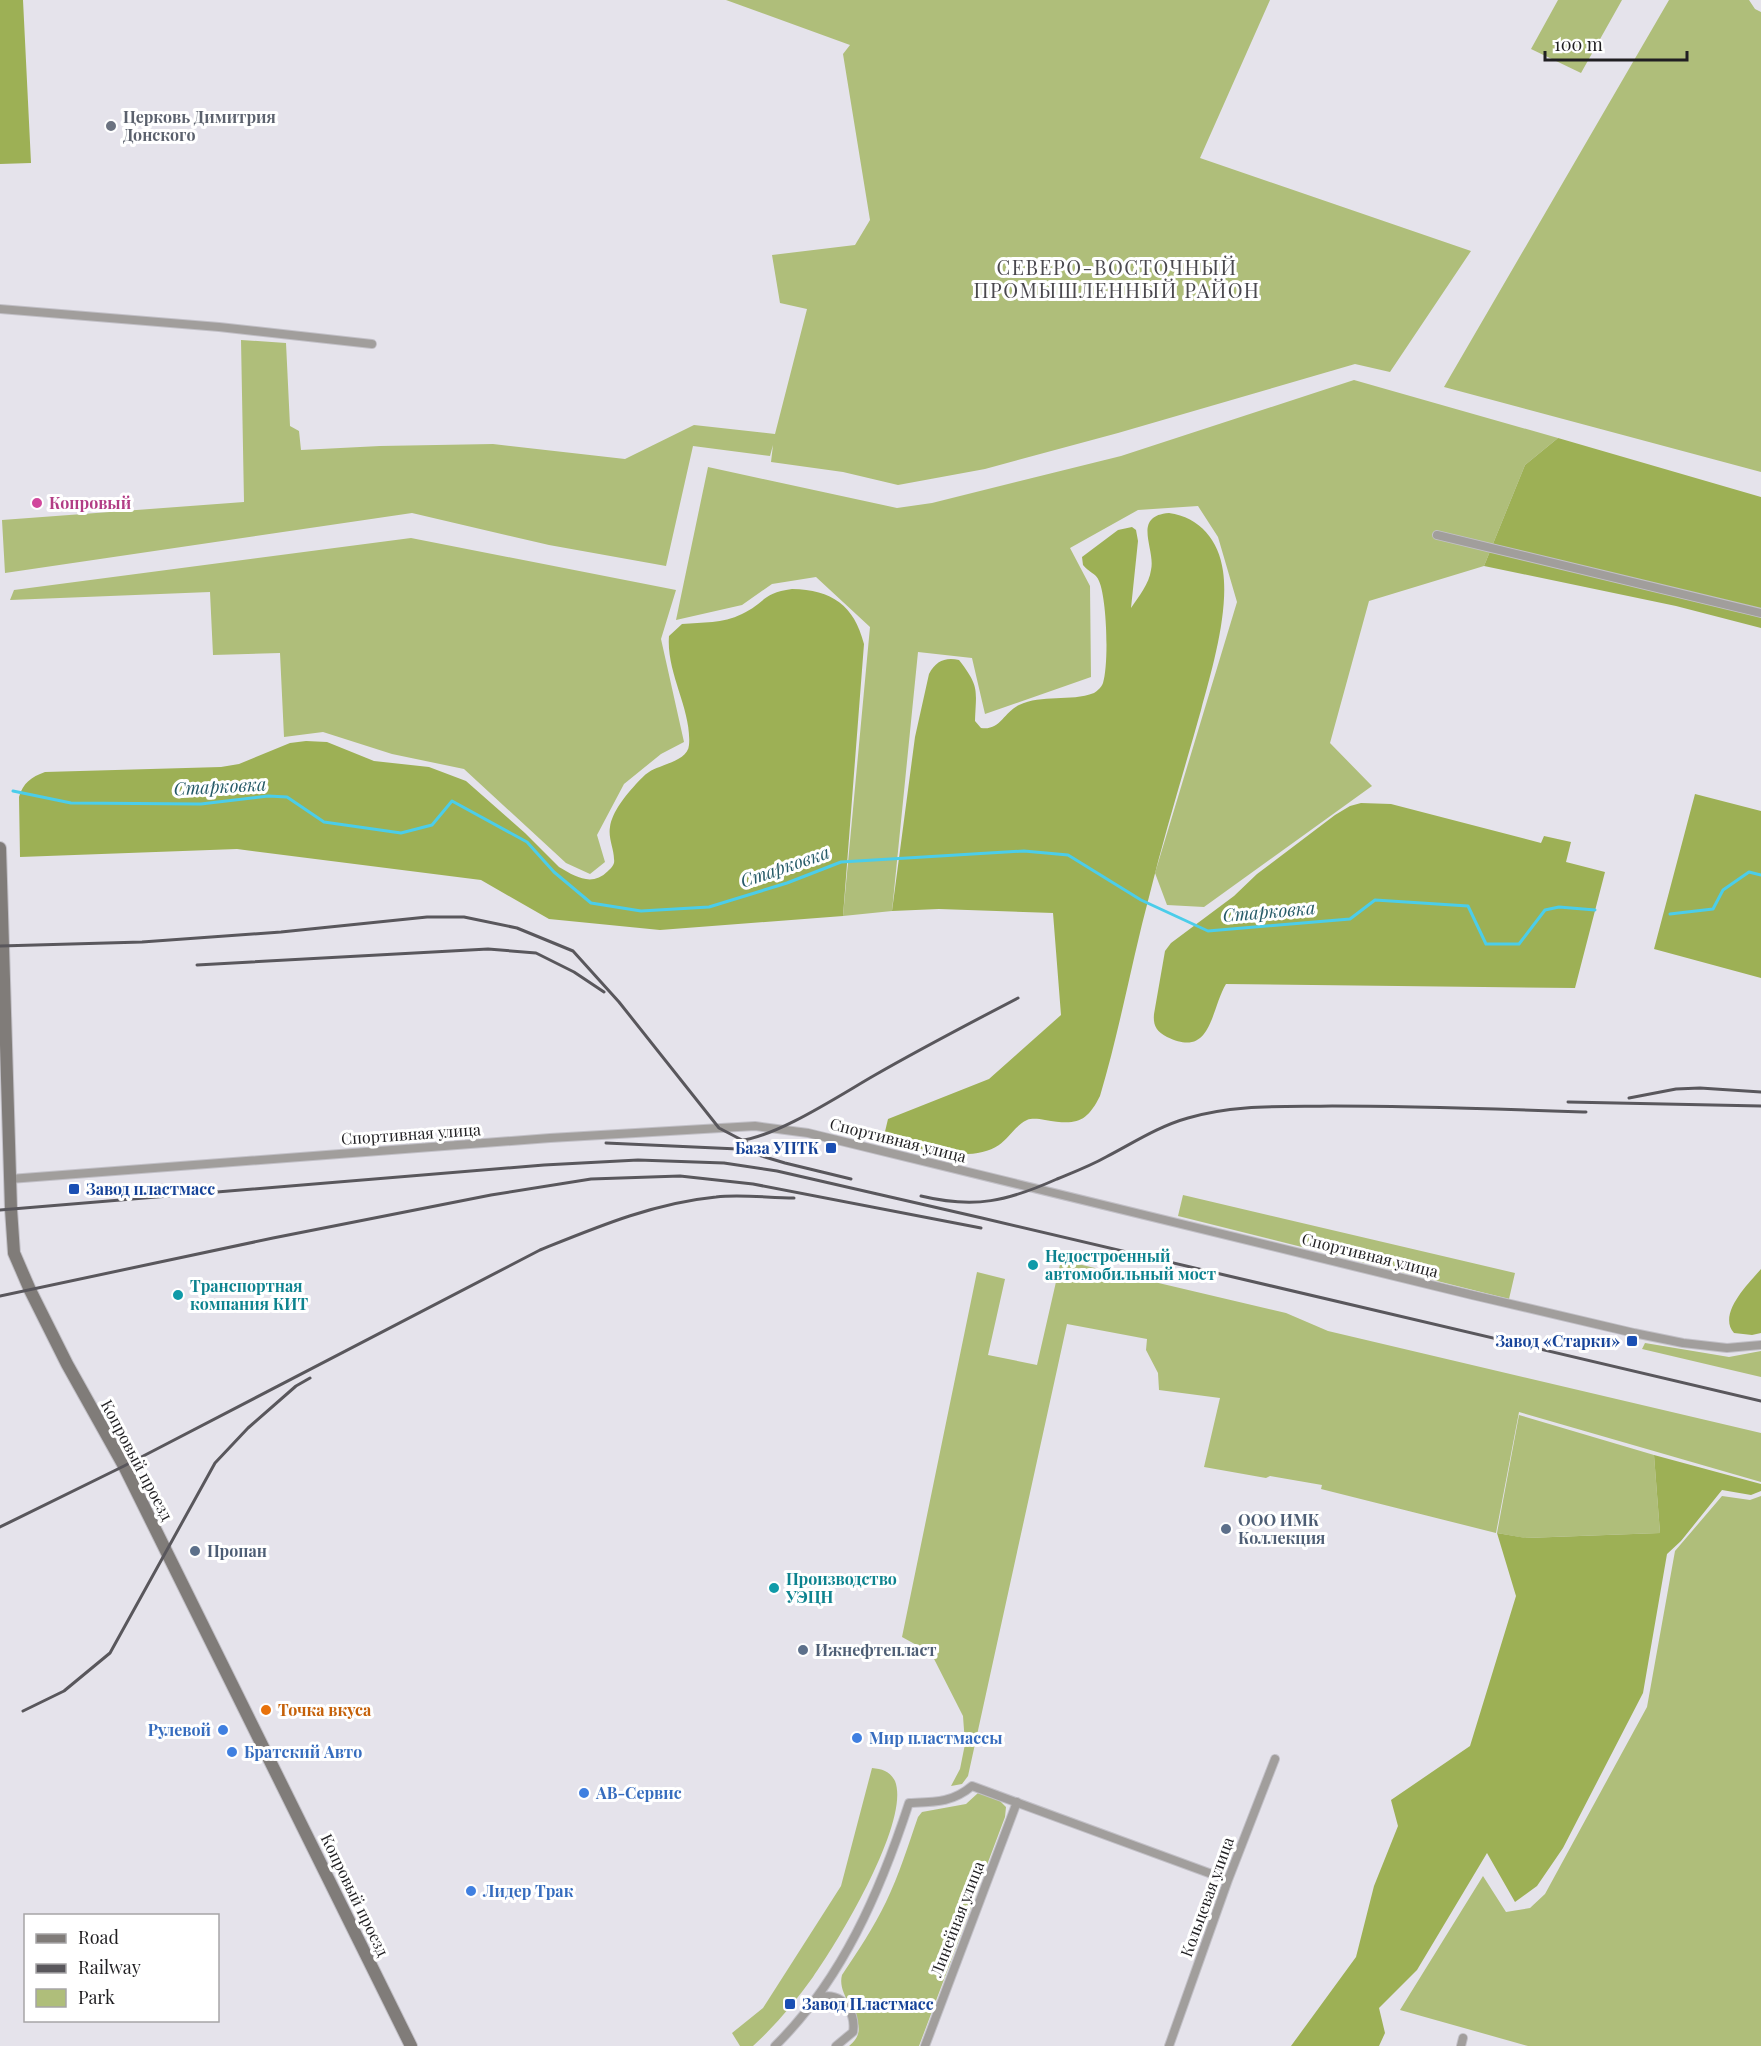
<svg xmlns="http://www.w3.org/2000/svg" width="1761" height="2046" viewBox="0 0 1761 2046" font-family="'Playfair Display',serif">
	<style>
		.green { fill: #afbe7a }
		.forest { fill: #9db055 }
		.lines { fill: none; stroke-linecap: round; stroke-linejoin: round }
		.stream { stroke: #4bcdea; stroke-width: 3 }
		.minor-casing { stroke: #c2c0c7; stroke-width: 10 }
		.secondary-casing { stroke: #c2c0c7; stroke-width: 14 }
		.minor { stroke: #a19e9c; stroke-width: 8 }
		.secondary { stroke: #807c79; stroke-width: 12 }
		.rail { stroke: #59575c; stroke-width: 3 }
		.worship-dot { fill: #6b7280; stroke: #fff; stroke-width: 2 }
		.hotel-dot { fill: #d1479c; stroke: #fff; stroke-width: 2 }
		.transit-dot { fill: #1a4fb4; stroke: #fff; stroke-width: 2 }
		.culture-dot { fill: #0f9aa8; stroke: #fff; stroke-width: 2 }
		.service-dot { fill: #5c6f8a; stroke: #fff; stroke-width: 2 }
		.food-dot { fill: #e8710a; stroke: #fff; stroke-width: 2 }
		.shop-dot { fill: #3f7fe0; stroke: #fff; stroke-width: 2 }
		.labels { text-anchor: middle; stroke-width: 6; stroke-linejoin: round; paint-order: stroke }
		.worship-label { font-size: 16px; font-weight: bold; fill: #5b616d; stroke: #fff; text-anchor: start }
		.hotel-label { font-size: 16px; font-weight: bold; fill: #b23c85; stroke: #fff; text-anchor: start }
		.street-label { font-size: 16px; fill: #201f22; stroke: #fff }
		.transit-label { font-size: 16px; font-weight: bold; fill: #164399; stroke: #fff; text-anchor: end }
		.culture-label { font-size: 16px; font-weight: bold; fill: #0d838f; stroke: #fff; text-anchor: start }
		.service-label { font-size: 16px; font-weight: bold; fill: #4e5e75; stroke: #fff; text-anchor: start }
		.food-label { font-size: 16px; font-weight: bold; fill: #c56008; stroke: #fff; text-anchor: start }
		.shop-label { font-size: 16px; font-weight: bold; fill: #366cbe; stroke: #fff; text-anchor: start }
		.water-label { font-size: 18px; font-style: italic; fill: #255a67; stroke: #fff }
		.quarter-label { font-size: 20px; letter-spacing: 1.5px; fill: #4a484e; stroke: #fff }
	</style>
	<rect width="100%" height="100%" fill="#e5e3eb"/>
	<path class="green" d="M726 0H1270L1200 158 1471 251 1390 372 1355 364 1118 433 985 469 898 485 843 472 771 462 773 445 770 456 693 446 666 566 549 545 412 513 5 573 2 520 244 502 241 340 286 343 290 426 299 431 301 450 380 446 493 444 625 459 694 425 775 434 807 309 780 303 772 255 855 245 870 220 843 54 850 45Z
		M1558 0H1622L1581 73 1531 49Z
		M1669 0H1749L1755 9 1761 12V472L1444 387Z
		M1354 380 1558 438 1525 465 1484 566 1369 601 1330 743 1372 786 1204 907 1167 905 1155 873 1237 602 1218 537 1198 506 1138 510 1070 548 1090 586 1091 677 985 714 972 658 918 652 892 911 843 916 870 627 816 577 772 584 742 605 676 620 708 467 897 508 932 503 1121 456Z
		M411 538 676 590 661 639 684 742 661 754 624 784 597 835 605 862 590 874 566 863 464 769 392 754 323 732 284 737 280 653 213 655 210 592 10 600 14 590Z
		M1183 1195 1515 1273 1509 1299 1178 1216Z
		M1061 1260 1286 1313 1328 1331 1761 1433V1482L1519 1412 1496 1533 1321 1489 1322 1485 1270 1476 1266 1478 1204 1467 1220 1398 1159 1390 1158 1373 1146 1350 1147 1339 1067 1324 968 1776 962 1784 951 1786 960 1769 965 1744 963 1716 931 1653 902 1637 977 1272 1005 1279 988 1355 1037 1365Z
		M1645 1343 1729 1357 1761 1351V1377L1642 1349Z
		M1519 1415 1654 1455 1660 1533 1525 1538 1497 1533Z
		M1722 1496 1750 1500 1761 1496V2046H1528L1400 2010 1483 1876 1506 1912 1530 1908 1545 1894 1647 1707 1675 1551Z
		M872 1768C882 1769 890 1771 895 1781 911 1821 838 1942 813 1977 795 2002 776 2025 753 2046H740L732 2033 763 2008 841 1886Z
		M978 1793 1000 1801 1006 1807 1005 1817 919 2046H849C877 2024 835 2000 842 1975 858 1951 874 1927 886 1902 899 1875 908 1846 918 1817L922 1812 966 1804Z"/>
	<path class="forest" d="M0 0H23L31 163 0 164Z
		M1558 438 1761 497V628L1676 606 1484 566 1525 465Z
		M1169 513C1200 517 1219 541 1223 571 1229 612 1212 670 1201 710 1184 771 1165 832 1150 893 1132 960 1120 1029 1100 1096 1086 1124 1075 1125 1045 1120 1039 1119 1032 1118 1027 1120 1016 1125 1009 1138 999 1145 970 1165 915 1147 883 1140L888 1119 989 1079 1061 1015 1053 913 939 909 892 911 915 737 929 674C936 661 945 657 959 660 980 687 976 690 975 721L981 728C1000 731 1004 712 1019 705 1042 694 1070 702 1094 693 1098 690 1101 688 1103 683 1109 664 1107 599 1099 581 1096 573 1088 572 1083 565L1082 557 1118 530 1132 527 1136 530 1138 541 1131 608C1139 596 1149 584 1151 570 1156 549 1131 516 1169 513Z
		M792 589C832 590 854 605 864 644L843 916 660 930 549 919 481 880 237 849 20 857 19 797C23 783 31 777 45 772L221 767 239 764 290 743 306 741 327 742 374 761 429 767 466 781 525 833 559 867C576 877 592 887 608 871 612 867 615 864 614 859 614 849 608 838 610 827 612 812 626 795 636 784 640 780 644 775 649 772 661 764 688 761 689 745 692 710 666 673 669 636L682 624C703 622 722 624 742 614 765 603 762 593 792 589Z
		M1695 794 1761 811V978L1654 949Z
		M1361 803 1391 804 1541 843 1544 836 1571 842 1566 862 1605 872 1575 988 1226 984C1210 1011 1212 1059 1167 1037 1156 1031 1153 1025 1154 1014L1165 951 1171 943 1234 896 1257 874 1335 815 1350 806Z
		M1761 1269V1333L1752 1335 1734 1333C1717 1314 1749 1283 1761 1269Z
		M1654 1455 1761 1484V1491L1751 1495 1722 1490 1681 1541 1667 1554 1643 1693 1563 1848 1537 1886 1515 1902 1487 1853 1417 1970 1379 2008 1385 2033 1379 2046H1291L1356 1957 1374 1886 1398 1826 1391 1800 1470 1746 1516 1596 1497 1533 1526 1538 1660 1533Z"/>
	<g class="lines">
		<path class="stream" d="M13 791 71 803 201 804 268 796 287 797 324 822 401 833 432 825 452 801 527 842 554 872 591 903 641 911 709 907 787 883 841 862 1024 851 1068 855 1141 900 1208 931 1350 919 1375 900 1468 906 1486 944H1519L1545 910 1559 907 1595 910
			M1670 914 1713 909 1723 890 1749 872 1761 875"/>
		<defs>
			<path id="minor" d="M0 309 219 327 372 344
				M1437 535 1761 613
				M10 1179 550 1138 755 1126 808 1133 1472 1295 1634 1333 1683 1343 1727 1348 1761 1345
				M815 2000C838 1987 857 2010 853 2032L836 2046
				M775 2046C842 1980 880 1892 909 1803 934 1802 952 1803 972 1786L1228 1880
				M925 2046 1017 1802
				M1169 2046 1228 1880 1275 1759
				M1461 2046 1463 2038"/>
			<path id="secondary" d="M0 848 11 1209 14 1253 30 1290 67 1364 124 1466 411 2046"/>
		</defs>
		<use href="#minor" class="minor-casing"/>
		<use href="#secondary" class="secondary-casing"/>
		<use href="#minor" class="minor"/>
		<use href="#secondary" class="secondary"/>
		<path class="rail" d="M0 946 142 942 281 932 427 917H464L517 928 573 951 619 1002 719 1128 759 1149
			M197 965 488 949 536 953 574 972 604 992
			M1629 1098 1676 1089 1700 1088 1761 1092
			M1568 1102 1761 1106
			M738 1141C777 1137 840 1095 875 1075 922 1048 970 1023 1018 998
			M606 1143 738 1149 785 1163 851 1179
			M921 1196C975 1209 1008 1201 1057 1179 1074 1172 1090 1166 1106 1157 1133 1143 1159 1126 1188 1118 1235 1104 1284 1107 1332 1106 1417 1106 1501 1109 1586 1112
			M0 1210 544 1165 638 1160 724 1163 777 1171 982 1218 1761 1401
			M0 1296 273 1238 491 1195 591 1179 680 1176 753 1184 981 1228
			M0 1527 124 1466 540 1250C597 1227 654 1203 716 1197 741 1194 769 1198 794 1198
			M23 1711 64 1691 110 1653 215 1463 248 1428 296 1386 310 1378"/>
	</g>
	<circle class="worship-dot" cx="111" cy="126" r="6"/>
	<circle class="hotel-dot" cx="37" cy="503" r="6"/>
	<g class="transit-dot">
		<rect x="825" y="1142" width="12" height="12" rx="3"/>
		<rect x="68" y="1183" width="12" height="12" rx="3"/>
		<rect x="1626" y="1335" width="12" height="12" rx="3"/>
		<rect x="784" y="1998" width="12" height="12" rx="3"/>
	</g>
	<g class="culture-dot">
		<circle cx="1033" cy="1265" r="6"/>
		<circle cx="178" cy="1295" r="6"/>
		<circle cx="774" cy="1588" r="6"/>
	</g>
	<g class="service-dot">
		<circle cx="1226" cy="1529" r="6"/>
		<circle cx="195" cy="1551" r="6"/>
		<circle cx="803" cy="1650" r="6"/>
	</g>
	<circle class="food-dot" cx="266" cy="1710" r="6"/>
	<g class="shop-dot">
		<circle cx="223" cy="1730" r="6"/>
		<circle cx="857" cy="1738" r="6"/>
		<circle cx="232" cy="1752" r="6"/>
		<circle cx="584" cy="1793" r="6"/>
		<circle cx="471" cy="1891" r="6"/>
	</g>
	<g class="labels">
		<g class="worship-label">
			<text x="123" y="123">Церковь Димитрия<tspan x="123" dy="18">Донского</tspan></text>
		</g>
		<g class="hotel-label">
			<text x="49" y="509">Копровый</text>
		</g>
		<g class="street-label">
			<text transform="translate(411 1134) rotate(-4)" y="6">Спортивная улица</text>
			<text transform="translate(898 1140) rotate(14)" y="6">Спортивная улица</text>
			<text transform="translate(1370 1255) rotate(14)" y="6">Спортивная улица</text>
			<text transform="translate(137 1460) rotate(62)" y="6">Копровый проезд</text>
			<text transform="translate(355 1895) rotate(64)" y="6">Копровый проезд</text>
			<text transform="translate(1207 1897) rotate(-70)" y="6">Кольцевая улица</text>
			<text transform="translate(957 1919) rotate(-69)" y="6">Линейная улица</text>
		</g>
		<g class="transit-label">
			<text x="819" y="1154">База УПТК</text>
			<text x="86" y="1195" text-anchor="start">Завод пластмасс</text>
			<text x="1620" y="1347">Завод «Старки»</text>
			<text x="802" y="2010" text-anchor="start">Завод Пластмасс</text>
		</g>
		<g class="culture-label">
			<text x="1045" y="1262">Недостроенный<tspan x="1045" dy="18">автомобильный мост</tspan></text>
			<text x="190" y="1292">Транспортная<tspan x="190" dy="18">компания КИТ</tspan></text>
			<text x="786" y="1585">Производство<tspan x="786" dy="18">УЭЦН</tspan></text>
		</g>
		<g class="service-label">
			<text x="1238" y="1526">ООО ИМК<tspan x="1238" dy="18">Коллекция</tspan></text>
			<text x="207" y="1557">Пропан</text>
			<text x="815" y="1656">Ижнефтепласт</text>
		</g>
		<g class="food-label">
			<text x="278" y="1716">Точка вкуса</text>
		</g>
		<g class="shop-label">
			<text x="211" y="1736" text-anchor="end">Рулевой</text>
			<text x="869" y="1744">Мир пластмассы</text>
			<text x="244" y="1758">Братский Авто</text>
			<text x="596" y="1799">АВ-Сервис</text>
			<text x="483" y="1897">Лидер Трак</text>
		</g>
		<g class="water-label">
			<text transform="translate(220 787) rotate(-3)" y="6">Старковка</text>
			<text transform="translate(785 867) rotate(-19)" y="6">Старковка</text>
			<text transform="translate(1269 912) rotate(-5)" y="6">Старковка</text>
		</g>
		<g class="quarter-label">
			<text x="1117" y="275">СЕВЕРО-ВОСТОЧНЫЙ<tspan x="1117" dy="23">ПРОМЫШЛЕННЫЙ РАЙОН</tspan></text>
		</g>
	</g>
	<rect x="24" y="1914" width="195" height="108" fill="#ffffff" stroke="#a6a5a7" stroke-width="1.5"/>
	<rect x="36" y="1934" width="30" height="9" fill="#807c79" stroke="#a6a5a7" stroke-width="1.5"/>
	<text x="78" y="1944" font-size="18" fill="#201f22">Road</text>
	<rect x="36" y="1964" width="30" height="9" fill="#59575c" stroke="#a6a5a7" stroke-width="1.5"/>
	<text x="78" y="1974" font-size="18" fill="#201f22">Railway</text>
	<rect x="36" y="1989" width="30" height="18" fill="#afbe7a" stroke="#a6a5a7" stroke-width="1.5"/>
	<text x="78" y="2004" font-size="18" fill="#201f22">Park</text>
	<path d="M1545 51v9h142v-9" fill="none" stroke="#201f22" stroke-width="3"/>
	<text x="1554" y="51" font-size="18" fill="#201f22" stroke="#ffffff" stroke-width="4.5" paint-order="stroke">100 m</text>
</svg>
